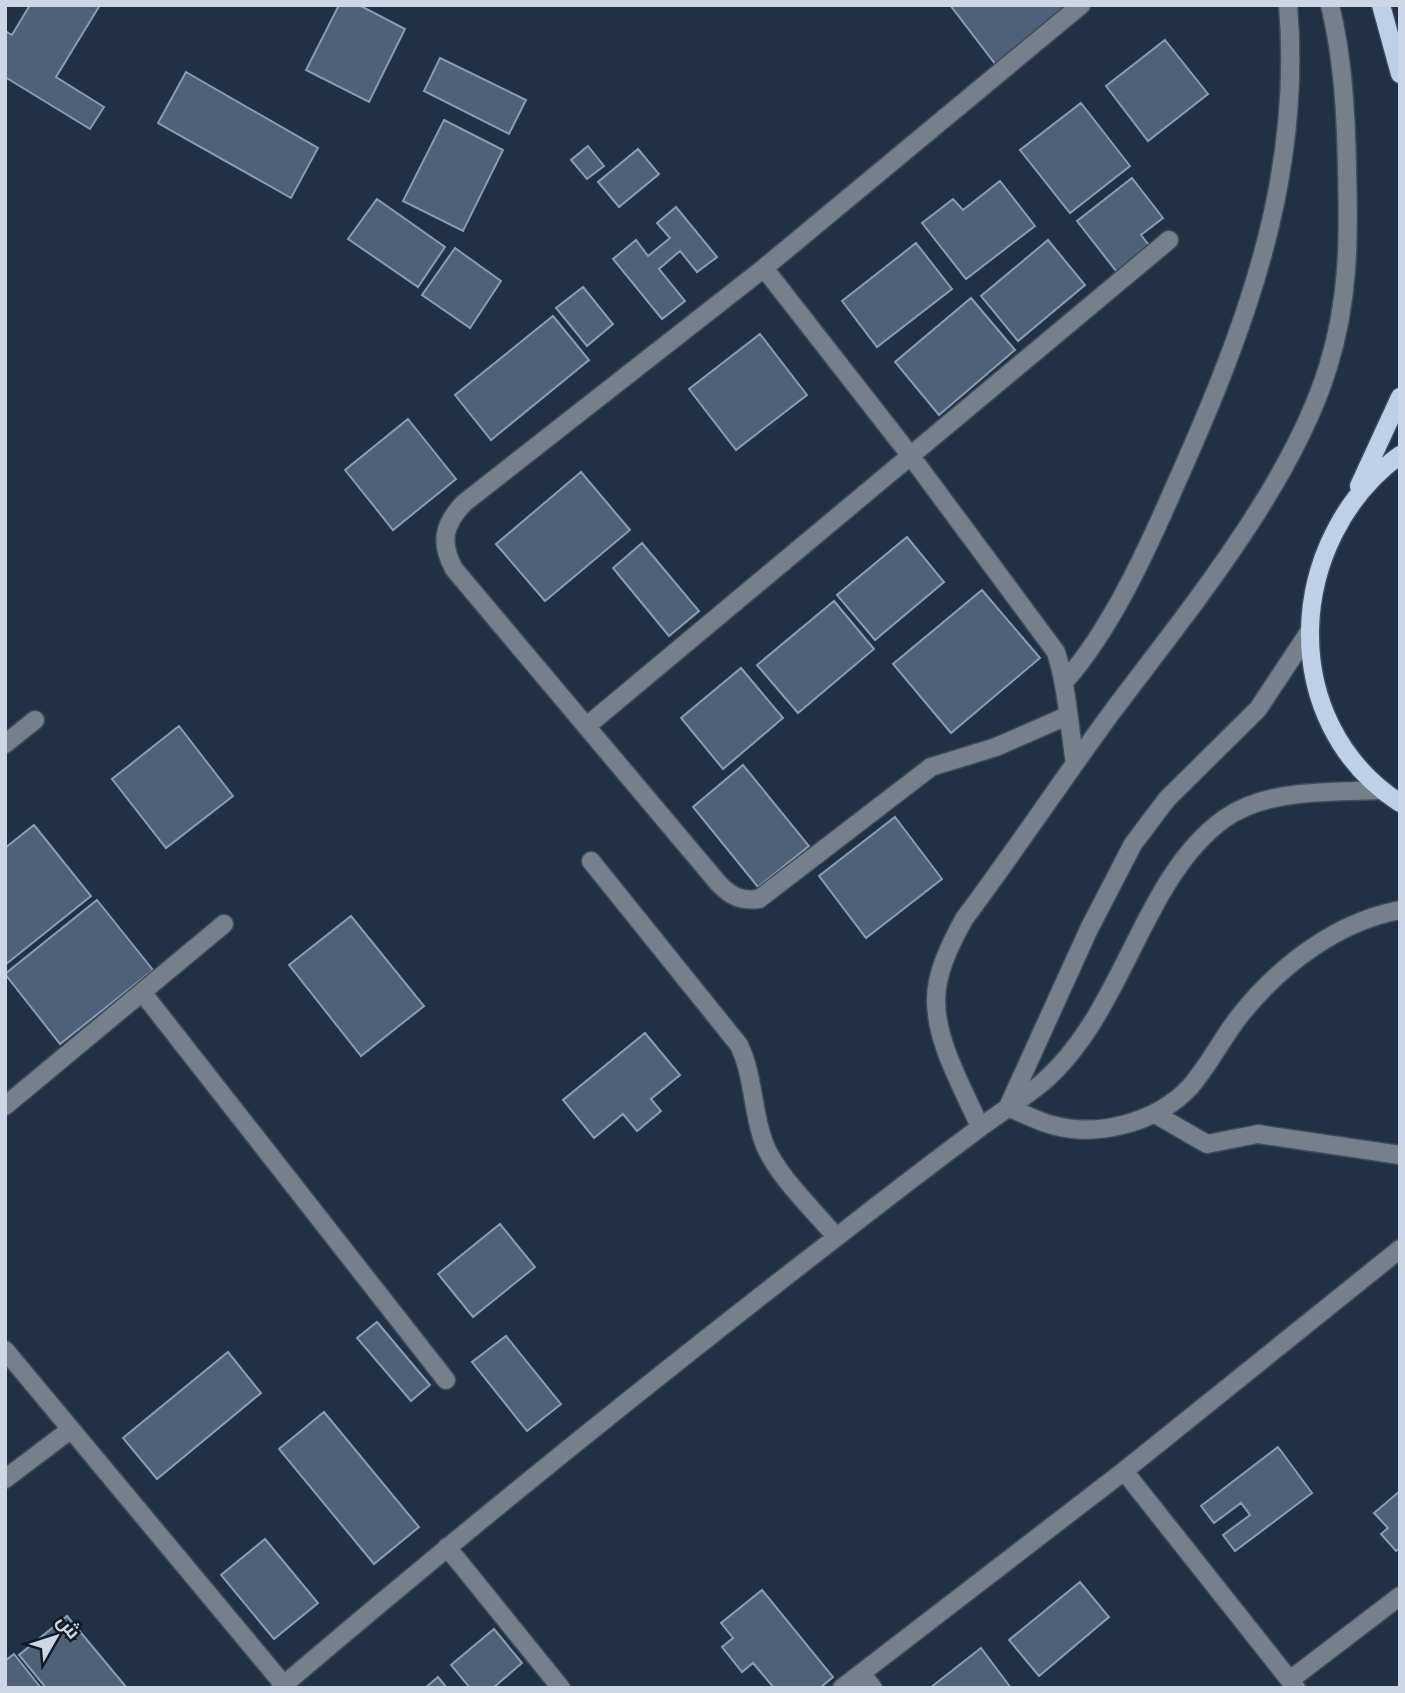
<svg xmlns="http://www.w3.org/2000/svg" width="1405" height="1693" viewBox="0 0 1405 1693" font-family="'Titillium Web',Cairo,sans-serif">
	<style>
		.building { fill: #4e6178; stroke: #889cb5; stroke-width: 2 }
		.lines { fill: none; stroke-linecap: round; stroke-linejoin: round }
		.minor-casing { stroke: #3c4b5e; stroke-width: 21 }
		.major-casing { stroke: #3c4b5e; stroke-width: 21 }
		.minor { stroke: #777f8a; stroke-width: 18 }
		.major { stroke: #bed0e7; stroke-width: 18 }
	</style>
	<rect width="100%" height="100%" fill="#203045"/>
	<path class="building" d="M30 5H100L56 77 104 107 90 129 5 77V31L12 35Z
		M339 5H359L405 29 369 102 306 70Z
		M950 5H1064L1068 10 996 65Z
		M1165 40 1208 94 1148 141 1106 86Z
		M440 58 526 100 509 134 424 91Z
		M186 72 318 148 291 198 158 123Z
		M1081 103 1130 166 1070 213 1020 150Z
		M444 120 503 150 463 231 403 201Z
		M588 146 604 166 587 179 571 160Z
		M638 149 659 174 619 207 598 182Z
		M1132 178 1163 218 1141 235 1153 250 1120 276 1077 221Z
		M1000 181 1035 226 966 279 922 223 953 199 963 210Z
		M377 199 445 247 418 287 348 239Z
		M676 207 717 257 697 272 680 251 659 269 685 301 662 319 613 259 636 240 648 256 670 238 657 223Z
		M1048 240 1085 285 1018 341 981 296Z
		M916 243 952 289 877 347 842 301Z
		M455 248 501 281 470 328 422 295Z
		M583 287 613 324 587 346 556 308Z
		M971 298 1015 350 939 415 895 362Z
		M553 316 589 360 491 440 455 395Z
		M760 334 807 395 736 450 689 389Z
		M408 419 456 479 393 530 345 470Z
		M581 472 630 530 545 601 496 544Z
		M907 537 944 582 875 640 837 595Z
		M642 543 699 611 669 636 613 568Z
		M982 590 1040 658 951 733 893 664Z
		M834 601 874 649 798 713 757 665Z
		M741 668 783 718 723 769 681 718Z
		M179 726 233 796 166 848 112 779Z
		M743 765 809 846 758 887 693 807Z
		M895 817 942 879 866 938 819 876Z
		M34 825 91 896 5 965V848Z
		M97 900 153 970 60 1044 5 974Z
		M351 916 424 1006 361 1056 289 965Z
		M645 1033 680 1075 651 1099 661 1111 637 1131 623 1114 594 1138 563 1100Z
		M500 1224 535 1267 473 1317 438 1274Z
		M377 1322 430 1385 411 1401 357 1338Z
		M506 1336 561 1404 527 1431 472 1362Z
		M228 1352 261 1393 157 1479 123 1438Z
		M324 1412 419 1527 374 1564 279 1449Z
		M1278 1447 1312 1493 1235 1551 1223 1535 1250 1515 1241 1503 1214 1523 1201 1506Z
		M1400 1491V1548L1396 1551 1381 1534 1388 1528 1374 1513Z
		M265 1539 318 1603 274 1639 221 1575Z
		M1080 1582 1109 1617 1039 1676 1009 1640Z
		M762 1590 833 1677 820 1688H774L753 1663 742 1672 722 1647 733 1638 721 1623Z
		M67 1616 127 1688H46L19 1655Z
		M494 1629 522 1663 493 1688H470L451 1665Z
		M981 1648 1011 1688H930Z
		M14 1654 41 1688H5V1661Z
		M438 1677 447 1688H425Z"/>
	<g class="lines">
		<defs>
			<path id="minor" d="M764 268 910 455 1056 652C1067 687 1069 725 1075 763
				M1065 681C1110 631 1147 550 1174 488 1244 332 1303 180 1288 5
				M1067 716 996 747 931 767 759 899C741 901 732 897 719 884L454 569C440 543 443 525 464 503L764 268 1081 5
				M588 725 1169 240
				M5 744 35 720
				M591 861 739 1045C754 1076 752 1111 764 1143 776 1175 814 1210 836 1237
				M142 992 446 1380
				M5 1106 224 924
				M1008 1107 1089 929 1133 844 1167 799 1258 709 1309 632
				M1008 1107C1022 1113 1037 1121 1052 1125 1099 1138 1157 1122 1190 1087 1210 1064 1223 1036 1242 1013 1282 964 1337 922 1400 910
				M1155 1114 1207 1144 1258 1134 1400 1155
				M980 1127C963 1088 936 1043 936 1000 936 972 951 943 964 919 1015 851 1062 780 1112 712 1187 612 1291 487 1328 367 1349 300 1349 238 1347 168 1346 114 1343 58 1330 5
				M5 1350 284 1685
				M1124 1471 1296 1688
				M5 1479 70 1430
				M447 1547 561 1688
				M861 1673 873 1688
				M1290 1680 1400 1596
				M280 1688C462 1533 649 1382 838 1236 884 1200 931 1164 978 1129 999 1113 1023 1099 1043 1082 1125 1011 1141 879 1224 819 1267 788 1330 793 1380 790
				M842 1688 1124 1471 1400 1249"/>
			<path id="major" d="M1381 5 1400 74
				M1400 455C1285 539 1275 722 1400 803
				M1359 486 1400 397"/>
		</defs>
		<use href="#minor" class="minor-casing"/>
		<use href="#major" class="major-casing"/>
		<use href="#minor" class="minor"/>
		<use href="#major" class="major"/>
	</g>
	<rect width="1405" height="1693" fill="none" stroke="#ccd6e4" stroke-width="14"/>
	<g transform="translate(56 1637) rotate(51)" stroke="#101821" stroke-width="5" paint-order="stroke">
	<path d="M0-5L12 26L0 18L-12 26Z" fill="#ccd6e4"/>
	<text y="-10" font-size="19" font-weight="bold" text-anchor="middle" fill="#ccd6e4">ش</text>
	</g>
</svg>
